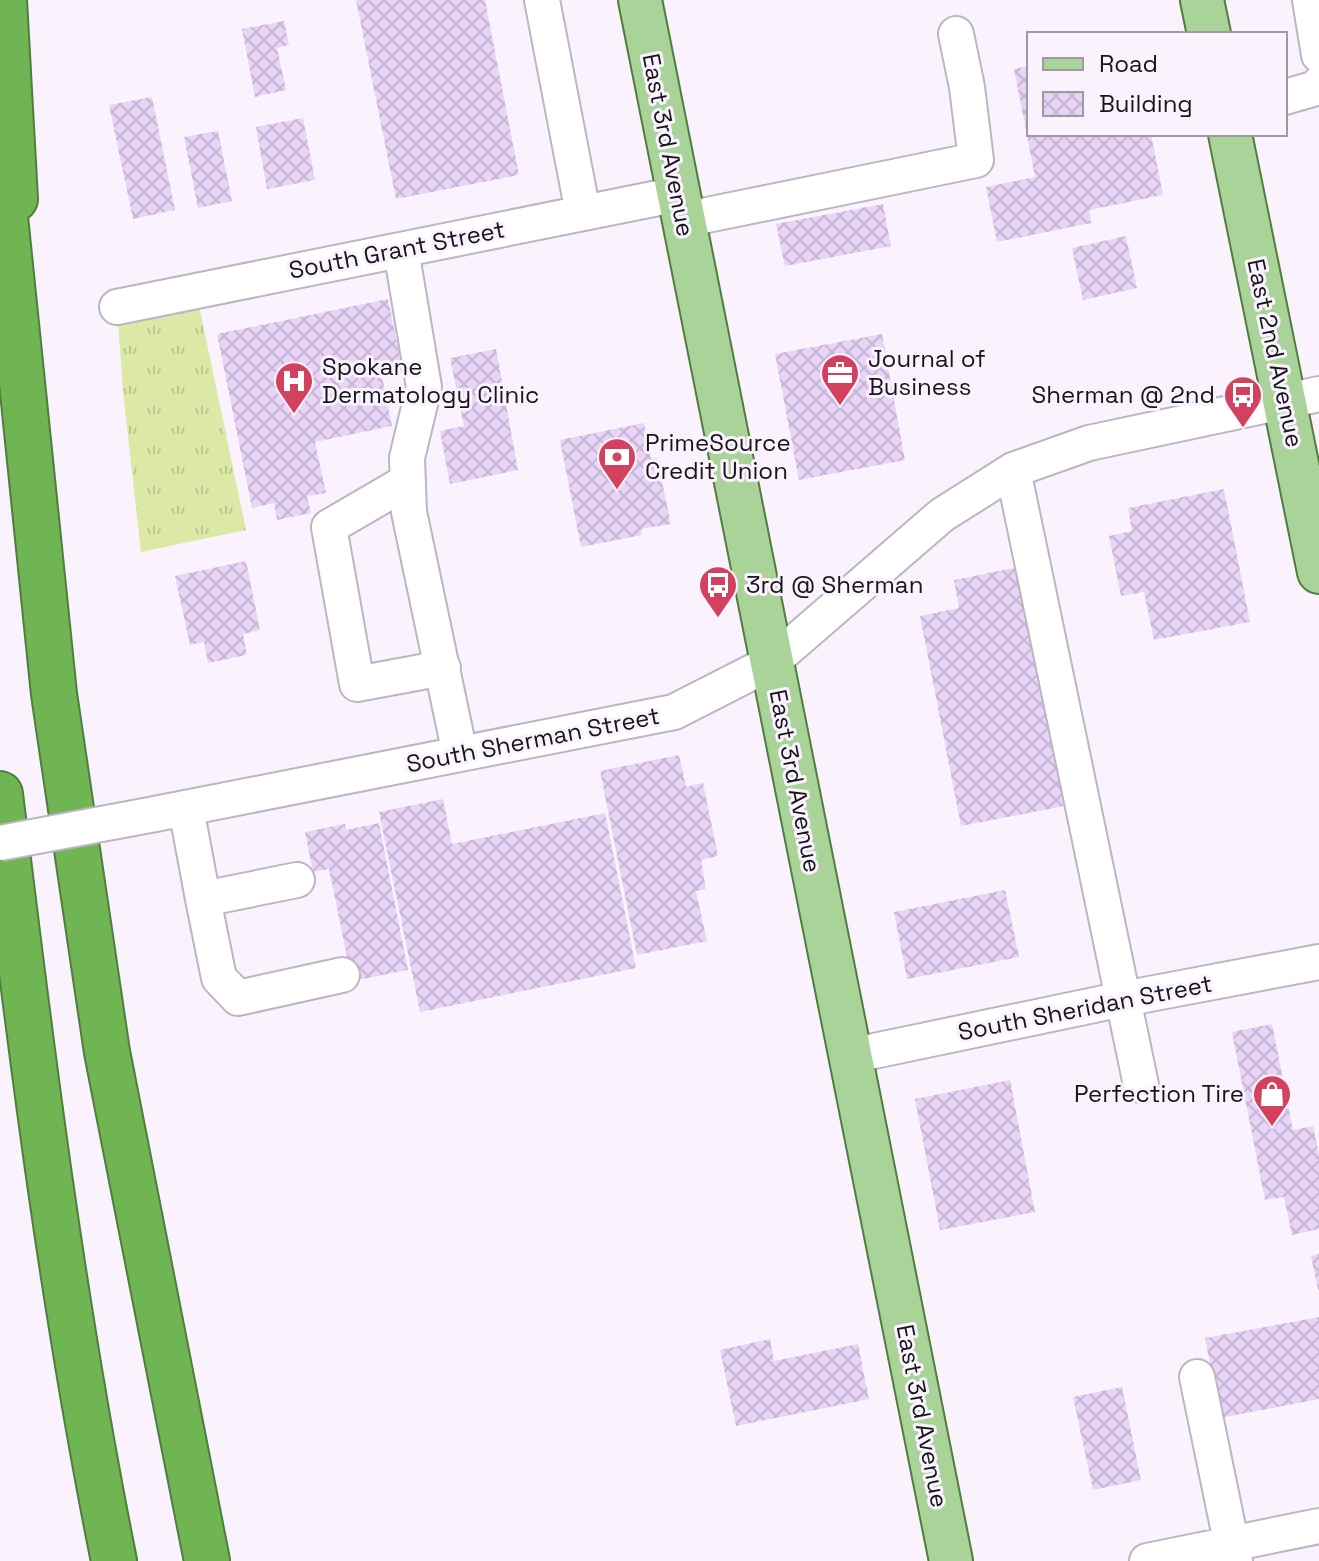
<svg xmlns="http://www.w3.org/2000/svg" width="1319" height="1561" viewBox="0 0 1319 1561" font-family="'Space Grotesk',sans-serif">
	<style>
		.grass { fill: url(#grass-tufts) }
		.building { fill: url(#building-cross-hatch) }
		.lines { fill: none; stroke-linecap: round; stroke-linejoin: round }
		.minor-casing { stroke: #bcb6c0; stroke-width: 38 }
		.major-casing { stroke: #517d3f; stroke-width: 46 }
		.highway-casing { stroke: #517d3f; stroke-width: 48 }
		.minor { stroke: #fff; stroke-width: 34 }
		.major { stroke: #a9d398; stroke-width: 42 }
		.highway { stroke: #70b554; stroke-width: 44 }
		.minor-bridge-casing { stroke: #bcb6c0; stroke-width: 38; stroke-linecap: butt }
		.minor-bridge { stroke: #fff; stroke-width: 34 }
		.labels { text-anchor: middle; stroke-width: 6; stroke-linejoin: round; paint-order: stroke }
		.street-label { font-size: 24px; fill: #171519; stroke: #faf3fe }
		.poi-label { font-size: 24px; fill: #171519; stroke: #faf3fe; text-anchor: start }
	</style>
	<defs>
		<pattern id="grass-tufts" width="24" height="20" patternUnits="userSpaceOnUse" patternTransform="scale(2)"><rect width="24" height="20" fill="#dce8a6"/><path d="M3 7l-1-3M5 7V3M7 7l1-3M15 17l-1-3M17 17v-4M19 17l1-3" fill="none" stroke="#bcc68e"/></pattern>
		<pattern id="building-cross-hatch" width="8" height="8" patternUnits="userSpaceOnUse" patternTransform="scale(2)"><rect width="8" height="8" fill="#e8d4f7"/><path d="M0 0l8 8M0 8l8-8" fill="none" stroke="#c6b5d3"/></pattern>
	</defs>
	<rect width="100%" height="100%" fill="#faf3fe"/>
	<path class="grass" d="M196 291 246 530 141 552 123 392 117 307Z"/>
	<path class="building" d="M356 0H485L519 175 396 199Z
		M284 21 289 45 277 48 286 90 255 97 242 29Z
		M1029 66V134H1151L1163 195 1089 210 1091 223 997 242 986 187 1035 177 1014 69Z
		M152 97 175 210 133 219 109 105Z
		M303 118 315 180 267 189 256 127Z
		M218 131 232 201 198 208 184 137Z
		M883 204 891 246 785 266 776 224Z
		M1126 236 1137 288 1083 300 1072 248Z
		M388 299 403 373 382 377 392 426 315 442 326 493 307 496 311 513 277 520 274 503 252 508 217 334Z
		M882 334 905 460 799 480 775 354Z
		M496 349 518 470 450 484 440 431 464 426 450 358Z
		M644 423 651 459 657 458 671 524 641 529 642 535 581 547 560 440Z
		M1224 489 1250 622 1154 640 1144 592 1121 596 1109 536 1132 531 1128 508Z
		M246 561 260 630 243 634 247 655 208 663 204 642 190 645 175 576Z
		M1023 566 1070 805 961 826 920 616 959 608 954 580Z
		M679 755 686 787 703 783 718 856 701 860 706 889 696 891 707 941 637 955 600 771Z
		M443 799 452 844 605 813 636 968 420 1012 379 812Z
		M379 823 408 970 352 981 329 869 313 872 305 832 345 824 346 830Z
		M1005 890 1019 957 907 979 894 912Z
		M1272 1024 1293 1130 1313 1126 1319 1155V1229L1292 1235 1284 1197 1265 1200 1232 1032Z
		M1010 1080 1035 1212 940 1230 915 1099Z
		M1319 1254V1290H1318L1311 1256Z
		M1319 1317V1399L1220 1418 1205 1338Z
		M770 1339 774 1361 858 1344 869 1399 736 1426 720 1350Z
		M1122 1387 1141 1480 1093 1490 1073 1397Z"/>
	<g class="lines">
		<defs>
			<path id="minor" d="M542 0 583 213
				M1310 0 1319 55
				M1285 97 1316 88 1319 84
				M683 220 976 160 967 87 956 34
				M401 250 424 387 407 458 409 512 460 754
				M117 307 678 194
				M1013 470 1141 1085
				M408 481 329 527 357 684 443 668
				M186 808 203 899 297 880
				M155 814 674 712 772 662 942 515 1013 470 1089 443 1319 394
				M203 899 219 978 238 998 342 975
				M850 1056 1123 999 1319 962
				M1197 1377 1235 1561
				M1147 1561 1319 1526"/>
			<path id="major" d="M640 0 951 1561
				M1202 0 1209 34
				M1230 134 1319 572"/>
			<path id="highway" d="M4 0 15 199
				M0 168 54 694 107 1052 207 1561
				M0 794C31 1051 63 1308 114 1561"/>
		</defs>
		<use href="#minor" class="minor-casing"/>
		<use href="#major" class="major-casing"/>
		<use href="#highway" class="highway-casing"/>
		<use href="#minor" class="minor"/>
		<use href="#major" class="major"/>
		<use href="#highway" class="highway"/>
		<defs>
			<path id="minor-bridge" d="M0 843 155 814"/>
		</defs>
		<use href="#minor-bridge" class="minor-bridge-casing"/>
		<use href="#minor-bridge" class="minor-bridge"/>
	</g>
	<defs>
		<symbol id="office-pin" viewBox="-11 -11 22 30"><path d="M0 17L-7.5 6A9.5 9.5 0 1 1 7.5 6Z" fill="#d2425e" stroke="#faf3fe"/><path d="M-6-3h4V-5.5h4V-3h4V5H-6ZM-1-4.5V-3h2v-1.5ZM-6 0V1H6V0Z" fill="#fff"/></symbol>
		<symbol id="hospital-pin" viewBox="-11 -11 22 30"><path d="M0 17L-7.5 6A9.5 9.5 0 1 1 7.5 6Z" fill="#d2425e" stroke="#faf3fe"/><path d="M-5-5h3v3.5h4V-5h3V5h-3V1.5h-4V5h-3Z" fill="#fff"/></symbol>
		<symbol id="bus-pin" viewBox="-11 -11 22 30"><path d="M0 17L-7.5 6A9.5 9.5 0 1 1 7.5 6Z" fill="#d2425e" stroke="#faf3fe"/><path d="M-5-6H5V4H4V6H2V4H-2V6H-4V4H-5ZM-3.5-4V0h7V-4ZM-3.5 1.2v1.5H-2V1.2ZM2 1.2v1.5H3.5V1.2Z" fill="#fff"/></symbol>
		<symbol id="bank-pin" viewBox="-11 -11 22 30"><path d="M0 17L-7.5 6A9.5 9.5 0 1 1 7.5 6Z" fill="#d2425e" stroke="#faf3fe"/><path d="M-6-4H6V4H-6ZM0-2.3a2.3 2.3 0 1 0 0 4.6a2.3 2.3 0 1 0 0-4.6Z" fill="#fff"/></symbol>
		<symbol id="shop-pin" viewBox="-11 -11 22 30"><path d="M0 17L-7.5 6A9.5 9.5 0 1 1 7.5 6Z" fill="#d2425e" stroke="#faf3fe"/><path d="M-5-2.5h2.3a2.7 3.5 0 0 1 5.4 0H5L5.5 6h-11ZM-1.5-2.5h3a1.5 2.3 0 0 0-3 0Z" fill="#fff"/></symbol>
	</defs>
	<g fill-rule="evenodd">
		<use href="#office-pin" x="818" y="351" width="44" height="60"/>
		<use href="#hospital-pin" x="272" y="359" width="44" height="60"/>
		<use href="#bus-pin" x="1221" y="373" width="44" height="60"/>
		<use href="#bank-pin" x="595" y="435" width="44" height="60"/>
		<use href="#bus-pin" x="696" y="563" width="44" height="60"/>
		<use href="#shop-pin" x="1250" y="1072" width="44" height="60"/>
	</g>
	<g class="labels">
		<g class="street-label">
			<text transform="translate(668 145) rotate(79)" y="8">East 3rd Avenue</text>
			<text transform="translate(397 250) rotate(-11)" y="8">South Grant Street</text>
			<text transform="translate(1275 353) rotate(78)" y="8">East 2nd Avenue</text>
			<text transform="translate(533 740) rotate(-11)" y="8">South Sherman Street</text>
			<text transform="translate(795 781) rotate(79)" y="8">East 3rd Avenue</text>
			<text transform="translate(1085 1008) rotate(-11)" y="8">South Sheridan Street</text>
			<text transform="translate(922 1416) rotate(79)" y="8">East 3rd Avenue</text>
		</g>
		<g class="poi-label">
			<text x="868" y="367">Journal of<tspan x="868" dy="28">Business</tspan></text>
			<text x="322" y="375">Spokane<tspan x="322" dy="28">Dermatology Clinic</tspan></text>
			<text x="1215" y="403" text-anchor="end">Sherman @ 2nd</text>
			<text x="645" y="451">PrimeSource<tspan x="645" dy="28">Credit Union</tspan></text>
			<text x="746" y="593">3rd @ Sherman</text>
			<text x="1244" y="1102" text-anchor="end">Perfection Tire</text>
		</g>
	</g>
	<rect x="1027" y="32" width="260" height="104" fill="#faf3fe" stroke="#9f9aa2" stroke-width="2"/>
	<rect x="1043" y="58" width="40" height="12" fill="#a9d398" stroke="#9f9aa2" stroke-width="2"/>
	<text x="1099" y="72" font-size="24" fill="#171519">Road</text>
	<rect x="1043" y="92" width="40" height="24" fill="url(#building-cross-hatch)" stroke="#9f9aa2" stroke-width="2"/>
	<text x="1099" y="112" font-size="24" fill="#171519">Building</text>
</svg>
